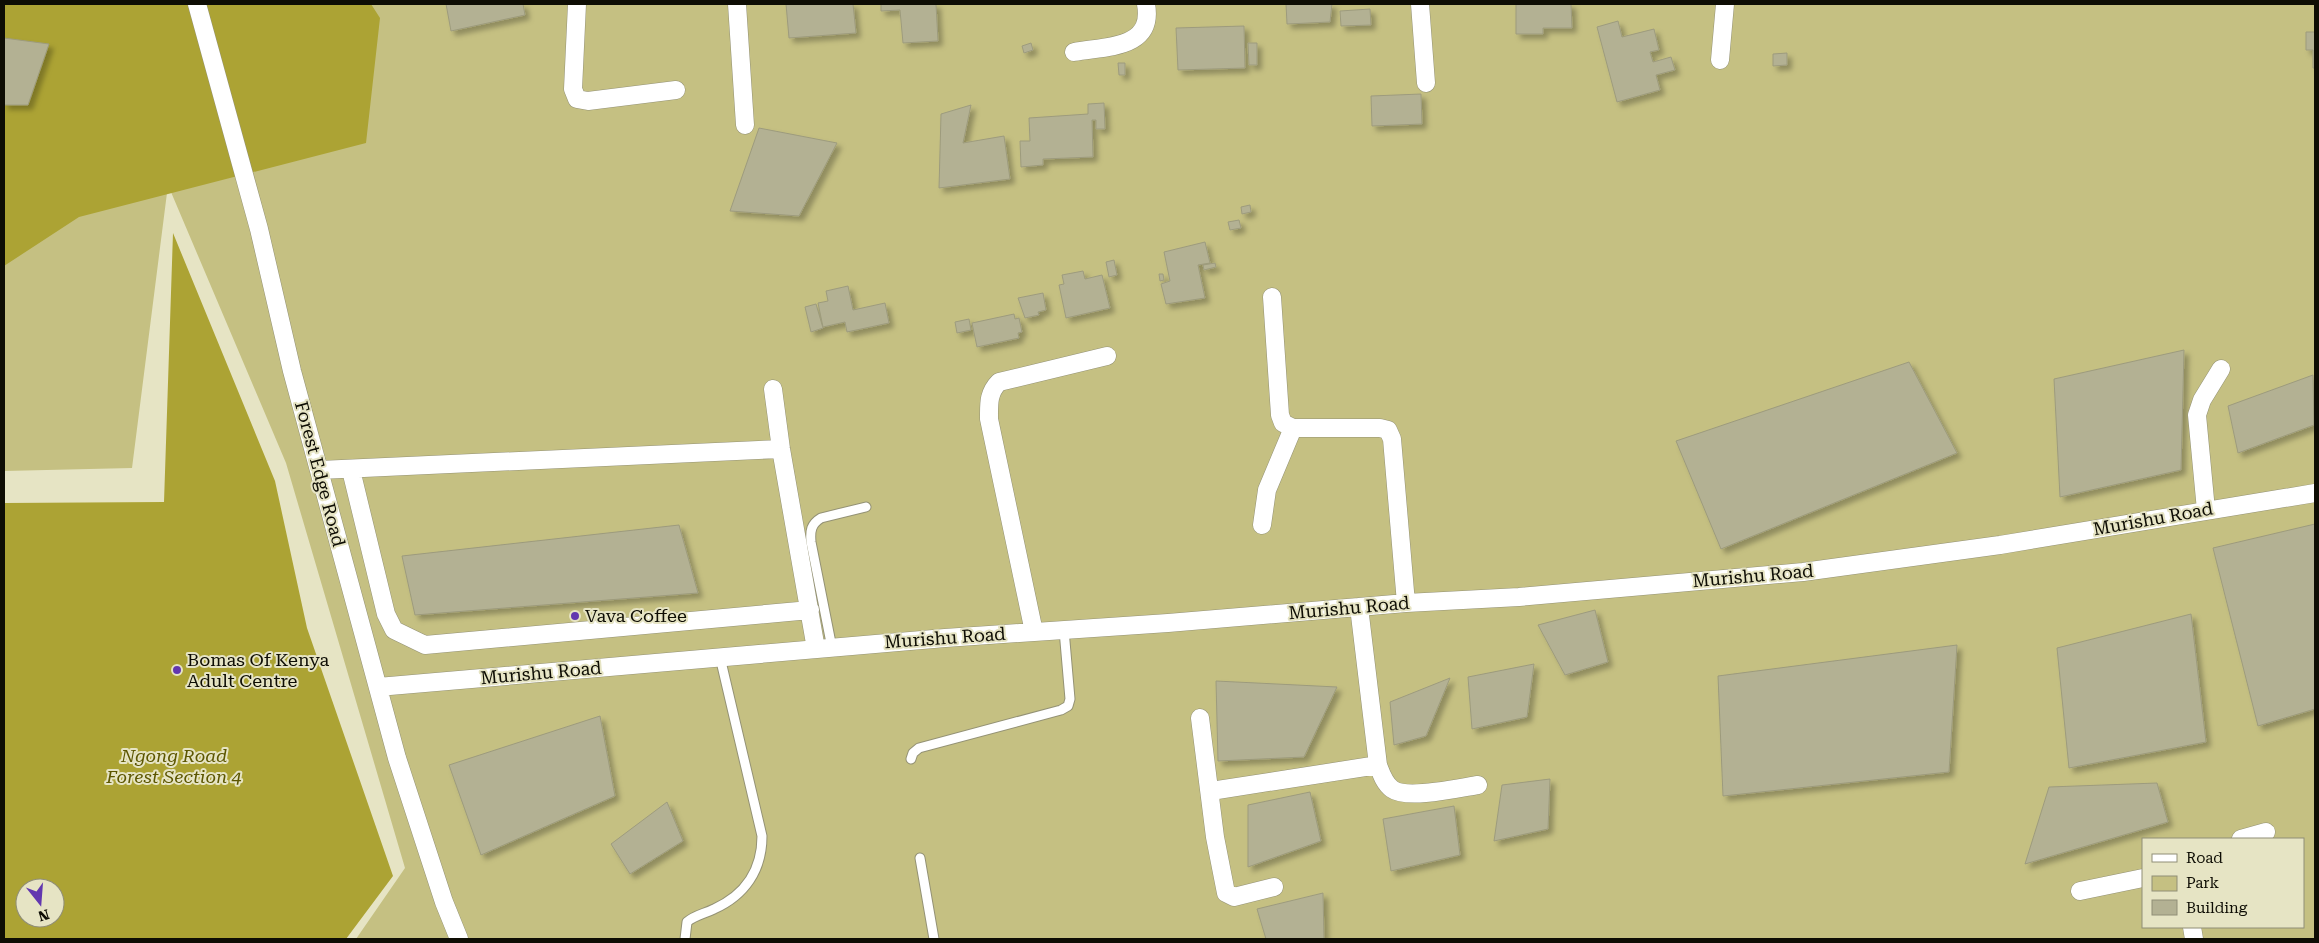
<svg xmlns="http://www.w3.org/2000/svg" width="2319" height="943" viewBox="0 0 2319 943" font-family="'Roboto Serif',serif">
	<style>
		.green { fill: #c5c082; fill-rule: evenodd }
		.forest { fill: #aca334; fill-rule: evenodd }
		.building { fill: #b3b193; stroke: #9d9b7d; filter: url(#shadow) }
		.lines { fill: none; stroke-linecap: round; stroke-linejoin: round }
		.service-casing { stroke: #949275; stroke-width: 11 }
		.minor-casing { stroke: #949275; stroke-width: 19 }
		.service { stroke: #fff; stroke-width: 9 }
		.minor { stroke: #fff; stroke-width: 18 }
		.poi-dot { fill: #6237af; stroke: #e6e4c4; stroke-width: 2 }
		.labels { text-anchor: middle; stroke-width: 4; stroke-linejoin: round; paint-order: stroke }
		.street-label { font-size: 18px; fill: #0e0d04; stroke: #e6e4c4 }
		.poi-label { font-size: 18px; fill: #0e0d04; stroke: #e6e4c4; text-anchor: start }
		.park-label { font-size: 18px; font-style: italic; fill: #5c5600; stroke: #e6e4c4 }
	</style>
	<defs>
		<filter id="shadow"><feDropShadow dx="4.5" dy="4.5" stdDeviation="2.5" flood-color="#0004"/></filter>
	</defs>
	<rect width="100%" height="100%" fill="#e6e4c4"/>
	<path class="green" d="M4 4H2315V939H356L405 868 286 463 168 185 132 468 4 471ZM2143 839H2303V927H2143Z"/>
	<path class="forest" d="M4 4H371L380 18 366 143 79 217 4 266Z
		M173 233 275 481 307 628 393 876 346 939H4V503L164 502ZM25 888H55V918H25Z"/>
	<path class="building" d="M446 4H523L525 15 451 31Z
		M786 4H853L856 33 789 38Z
		M881 4H936L938 41 903 43 900 10 881 11Z
		M1286 4H1332L1330 22 1287 24Z
		M1516 4H1571L1572 28H1543V34H1516Z
		M1370 9 1371 25 1341 26 1340 11Z
		M1618 21 1622 37 1654 29 1659 50 1650 52 1653 62 1671 57 1675 70 1656 75 1660 90 1617 102 1597 27Z
		M1244 26 1245 68 1178 70 1176 28Z
		M2306 32H2315V68H2313V50H2306Z
		M4 38 49 44 28 105H4Z
		M1031 43 1033 50 1024 53 1022 46Z
		M1248 43H1257V65H1249Z
		M1787 53V65L1773 66V54Z
		M1118 63H1125V75H1119Z
		M1421 94 1422 124 1372 126 1371 96Z
		M1104 103 1105 129H1096V120H1092L1093 157 1043 159V165L1021 167 1020 141H1030L1029 118 1088 114V104Z
		M971 105 963 143 1004 136 1010 179 939 188 941 114Z
		M759 128 837 143 799 216 730 211Z
		M1250 205 1251 212 1242 214 1241 207Z
		M1239 220 1241 228 1230 230 1228 222Z
		M1205 242 1210 263 1198 265 1205 298 1166 304 1161 284 1170 281 1164 252Z
		M1114 260 1117 275 1109 277 1106 262Z
		M1215 263 1216 267 1204 270 1203 265Z
		M1083 271 1085 279 1102 275 1110 308 1066 318 1059 285 1064 284 1062 275Z
		M1159 274H1163L1164 280 1160 281Z
		M848 286 853 310 885 303 889 323 847 332 845 322 823 327 818 303 828 301 826 291Z
		M1043 293 1046 310 1038 312 1039 315 1025 318 1018 298Z
		M816 304 823 328 811 332 805 307Z
		M1014 314 1015 319 1019 318 1022 332 1018 333 1019 338 977 347 972 323Z
		M969 319 971 330 957 333 955 322Z
		M2184 350 2181 470 2060 497 2054 379Z
		M1909 362 1957 453 1721 549 1676 441Z
		M2313 375 2314 425 2238 453 2228 406Z
		M2315 524V709L2258 726 2213 548Z
		M679 525 698 593 415 615 402 556Z
		M1595 610 1608 662 1565 675 1538 625Z
		M2191 614 2206 742 2069 768 2057 648Z
		M1957 645 1949 772 1723 796 1718 676Z
		M1534 664 1527 717 1472 729 1468 677Z
		M1450 678 1426 736 1394 745 1390 702Z
		M1216 681 1337 687 1304 757 1218 761Z
		M600 716 615 796 481 855 449 765Z
		M1550 779 1548 829 1494 841 1502 785Z
		M2157 783 2168 822 2025 864 2049 787Z
		M1310 792 1321 841 1248 867V805Z
		M667 802 683 841 630 874 611 844Z
		M1454 806 1460 855 1391 871 1383 819Z
		M1323 893 1324 939H1266L1257 909Z"/>
	<g class="lines">
		<defs>
			<path id="service" d="M832 648 811 542C810 531 811 524 821 518L866 507
				M911 759 913 753 919 748 1061 710 1068 706 1070 699 1064 630
				M920 858 934 939
				M685 939 687 922C695 915 704 914 714 909 745 895 762 870 762 836L720 657"/>
			<path id="minor" d="M197 4 259 229 292 371 397 758 444 902 459 939
				M577 4 573 89 577 99 588 101 676 90
				M737 4 745 125
				M1420 4 1426 83
				M1074 52C1107 46 1154 49 1146 4
				M1720 60 1725 4
				M1272 297 1280 415 1283 423 1293 428H1380L1388 430 1392 439 1406 603
				M773 389 781 449 816 649
				M320 470 781 449
				M351 470 386 614 394 630 425 645 810 610
				M2206 510 2197 415 2202 400 2221 369
				M1262 525 1267 490 1293 428
				M1359 607 1378 765C1381 773 1384 783 1392 789 1407 800 1459 788 1478 785
				M1034 632 989 419C989 404 988 393 999 382L1107 356
				M378 687 945 638 1168 623 1406 603 1519 597 1803 572 2000 545 2315 493
				M1200 718 1215 837 1226 893 1234 897 1274 887
				M1211 791 1378 765
				M2241 839 2266 832
				M2080 891 2143 878
				M2192 927 2194 939"/>
		</defs>
		<use href="#service" class="service-casing"/>
		<use href="#minor" class="minor-casing"/>
		<use href="#service" class="service"/>
		<use href="#minor" class="minor"/>
	</g>
	<g class="poi-dot">
		<circle cx="575" cy="616" r="5"/>
		<circle cx="177" cy="670" r="5"/>
	</g>
	<g class="labels">
		<g class="street-label">
			<text transform="translate(320 474) rotate(75)" y="6">Forest Edge Road</text>
			<text transform="translate(2153 519) rotate(-10)" y="6">Murishu Road</text>
			<text transform="translate(1753 576) rotate(-5)" y="6">Murishu Road</text>
			<text transform="translate(1349 608) rotate(-5)" y="6">Murishu Road</text>
			<text transform="translate(945 638) rotate(-4)" y="6">Murishu Road</text>
			<text transform="translate(541 673) rotate(-5)" y="6">Murishu Road</text>
		</g>
		<g class="poi-label">
			<text x="585" y="622">Vava Coffee</text>
			<text x="187" y="666">Bomas Of Kenya<tspan x="187" dy="21">Adult Centre</tspan></text>
		</g>
		<g class="park-label">
			<text x="174" y="762">Ngong Road<tspan x="174" dy="21">Forest Section 4</tspan></text>
		</g>
	</g>
	<rect width="2319" height="943" fill="none" stroke="#0e0d04" stroke-width="10"/>
	<rect x="2142" y="838" width="162" height="90" fill="#e6e4c4" stroke="#908e77"/>
	<rect x="2152" y="854" width="25" height="8" fill="#ffffff" stroke="#908e77"/>
	<text x="2186" y="863" font-size="15" fill="#0e0d04">Road</text>
	<rect x="2152" y="876" width="25" height="15" fill="#c5c082" stroke="#908e77"/>
	<text x="2186" y="888" font-size="15" fill="#0e0d04">Park</text>
	<rect x="2152" y="900" width="25" height="15" fill="#b3b193" stroke="#908e77"/>
	<text x="2186" y="913" font-size="15" fill="#0e0d04">Building</text>
	<g transform="translate(40 903) rotate(163)"><circle r="24" fill="#e6e4c4" stroke="#908e77"/>
	<path d="M0-4L9 19L0 12L-9 19Z" fill="#6237af"/>
	<text y="-8" font-size="14" font-weight="bold" text-anchor="middle" fill="#0e0d04">N</text>
	</g>
</svg>
